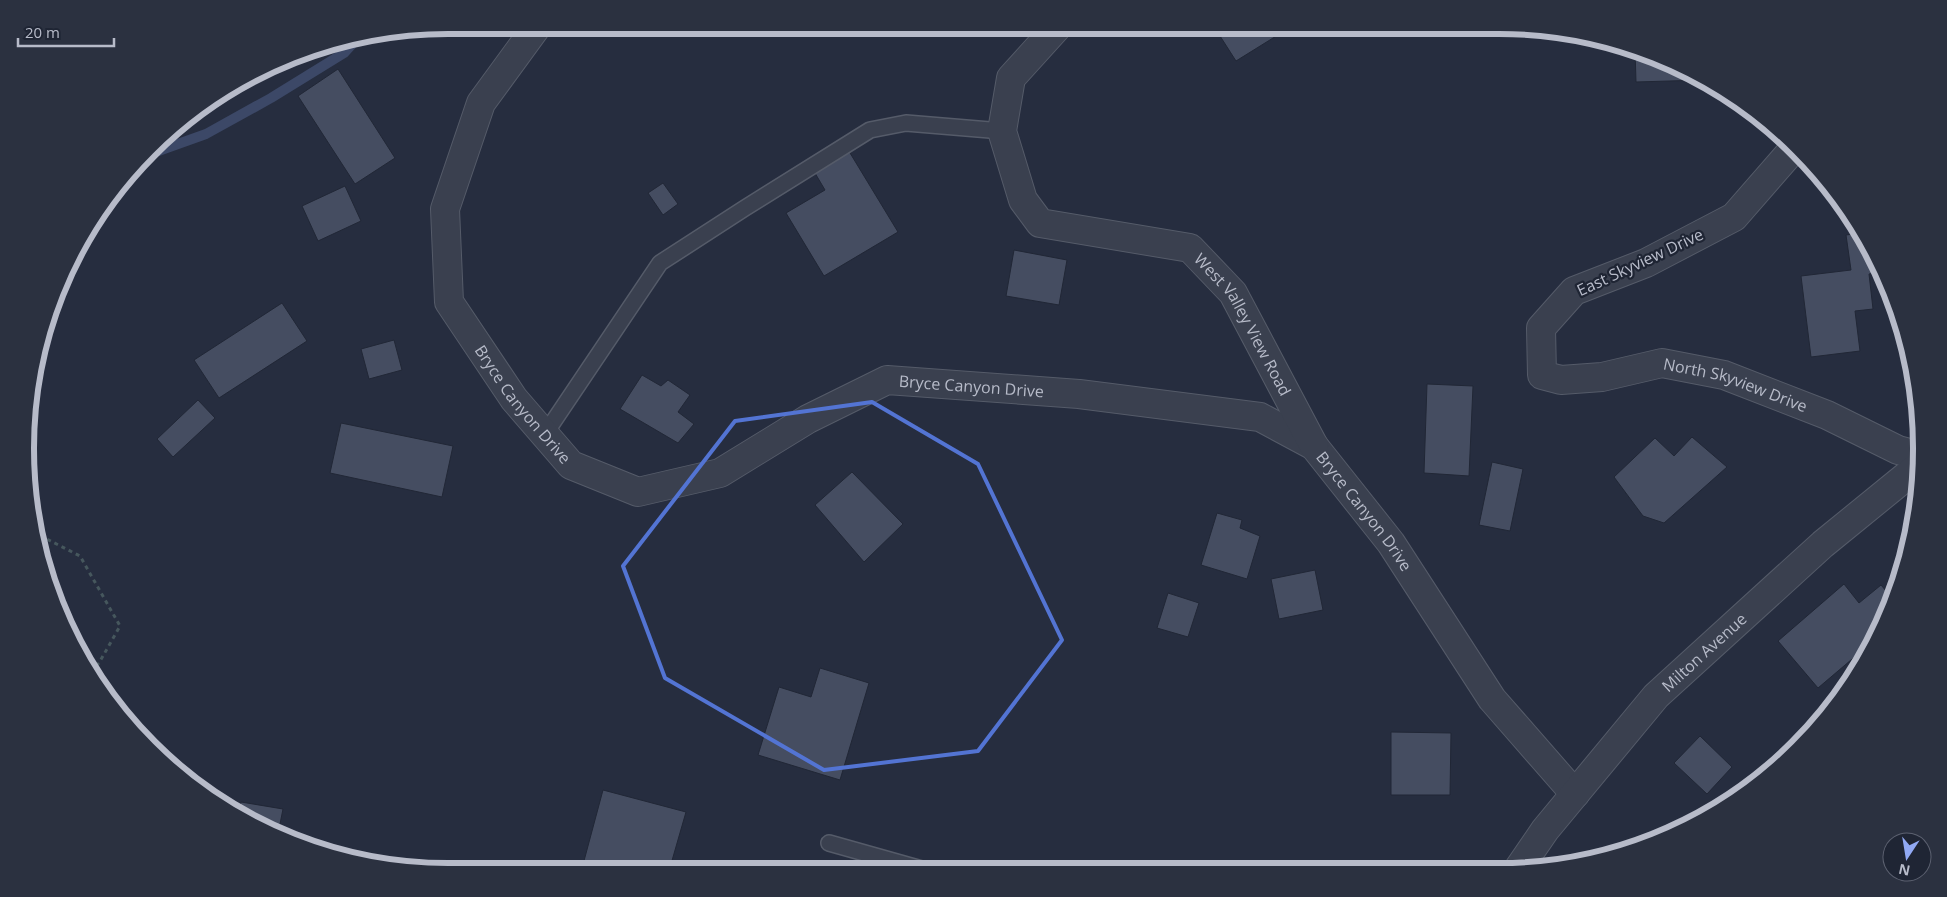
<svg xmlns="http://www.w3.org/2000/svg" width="1947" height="897" viewBox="0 0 1947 897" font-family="'Open Sans',sans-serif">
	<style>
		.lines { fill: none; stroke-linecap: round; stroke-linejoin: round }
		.stream { stroke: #3c4867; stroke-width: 10 }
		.building { fill: #454d61; stroke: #212736 }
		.service-casing { stroke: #555b69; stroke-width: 18 }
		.minor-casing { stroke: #555b69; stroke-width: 30 }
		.path { stroke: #46575d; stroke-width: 3; stroke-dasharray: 4 4; stroke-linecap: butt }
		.service { stroke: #3a404f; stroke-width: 15 }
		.minor { stroke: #3a404f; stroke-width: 28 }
		.marked { fill: none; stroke: #5374d3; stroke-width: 4; stroke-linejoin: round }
		.labels { text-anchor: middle; stroke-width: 4.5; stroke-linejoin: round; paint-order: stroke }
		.street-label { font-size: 16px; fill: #b7bbc9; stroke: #1f2534 }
		.rim { fill: none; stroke: #b7bbc9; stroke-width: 6 }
	</style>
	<rect width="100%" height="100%" fill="#262d3f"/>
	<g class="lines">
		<path class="stream" d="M150 154 206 134 271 98 344 53 355 41"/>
	</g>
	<path class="building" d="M1213 25H1294L1236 61Z
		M1635 49 1660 57 1703 80 1636 82Z
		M338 69 395 158 355 184 298 96Z
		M847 148 898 232 824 276 786 213 825 190 812 168Z
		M663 183 678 204 663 215 648 193Z
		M345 186 361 221 318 241 302 206Z
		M1861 233 1882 272 1869 274 1873 309 1855 311 1860 351 1811 357 1801 276 1851 270 1846 235Z
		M1014 250 1067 260 1059 305 1006 296Z
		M282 303 307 341 219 398 194 360Z
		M394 340 402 370 369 379 361 349Z
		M642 375 661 386 668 380 690 395 678 412 694 424 678 443 620 409Z
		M1427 384 1473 386 1469 476 1424 473Z
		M198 400 215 418 173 457 157 439Z
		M341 423 453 446 442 497 330 473Z
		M1692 437 1727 467 1664 523 1643 516 1614 477 1655 438 1674 456Z
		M1492 462 1523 469 1510 531 1479 525Z
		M852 472 903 524 864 562 815 505Z
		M1217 513 1242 520 1240 528 1260 536 1247 579 1201 565Z
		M1315 570 1323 610 1279 619 1271 579Z
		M1844 584 1859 603 1881 585 1893 599 1890 610 1871 643 1818 688 1778 641Z
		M1168 593 1199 603 1188 637 1157 628Z
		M820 668 869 683 840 780 758 755 779 687 811 697Z
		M1391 732 1451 733 1450 795H1391Z
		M1700 736 1732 767 1707 794 1674 763Z
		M603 790 686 812 669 871 581 872Z
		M241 802 283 809 278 834 239 810Z"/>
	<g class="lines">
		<defs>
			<path id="service" d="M545 434 660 263 745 208 870 130 906 123 1002 131
				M829 843 925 870"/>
			<g id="minor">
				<path id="s1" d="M538 25 481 103 445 209 449 302 514 399 571 465 638 492 720 473 808 419 887 380 1079 394 1260 417 1314 446 1391 543 1492 699 1575 794"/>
				<path id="s2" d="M1059 25 1011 78 1002 131 1023 200 1040 223 1190 248 1233 293 1314 446"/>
				<path id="s3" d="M1795 147 1734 217 1646 263 1574 291 1541 328 1542 375 1561 380 1602 377 1662 363 1724 375 1827 415 1898 450 1921 456"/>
				<path id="s4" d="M1519 868 1545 830 1656 696 1823 544 1920 465"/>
			</g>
		</defs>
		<use href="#service" class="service-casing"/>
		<use href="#minor" class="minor-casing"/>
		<path class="path" d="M33 532 80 556 120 626 99 663 91 671"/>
		<use href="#service" class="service"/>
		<use href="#minor" class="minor"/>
	</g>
	<path class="marked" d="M872 402 978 464 1062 640 978 751 824 770 665 678 623 566 735 421Z"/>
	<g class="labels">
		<g class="street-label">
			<text transform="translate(1640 262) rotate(-25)" y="6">East Skyview Drive</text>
			<text dy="6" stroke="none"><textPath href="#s2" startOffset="472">West Valley View Road</textPath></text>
			<text dy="6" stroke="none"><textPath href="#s1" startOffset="938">Bryce Canyon Drive</textPath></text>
			<text dy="6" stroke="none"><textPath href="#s3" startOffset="565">North Skyview Drive</textPath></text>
			<text dy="6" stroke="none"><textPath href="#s1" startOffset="428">Bryce Canyon Drive</textPath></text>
			<text dy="6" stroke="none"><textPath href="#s1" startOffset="1372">Bryce Canyon Drive</textPath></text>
			<text dy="6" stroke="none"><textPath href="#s4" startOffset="285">Milton Avenue</textPath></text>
		</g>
	</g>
	<path d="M0 0H1947V897H0ZM448 34H1499A414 414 0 0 1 1913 448V449A414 414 0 0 1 1499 863H448A414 414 0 0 1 34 449V448A414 414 0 0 1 448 34Z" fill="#2b3140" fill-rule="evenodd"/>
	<path class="rim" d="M448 34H1499A414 414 0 0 1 1913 448V449A414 414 0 0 1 1499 863H448A414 414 0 0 1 34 449V448A414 414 0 0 1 448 34Z"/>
	<g transform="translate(1907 857) rotate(192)"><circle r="24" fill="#1f2534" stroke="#5c6170"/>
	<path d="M0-4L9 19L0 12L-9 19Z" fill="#91a9f4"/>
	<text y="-8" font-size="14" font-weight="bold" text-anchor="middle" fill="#b7bbc9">N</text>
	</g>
	<path d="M18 38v8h96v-8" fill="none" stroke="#b7bbc9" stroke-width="2.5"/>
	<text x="25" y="38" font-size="15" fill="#b7bbc9" stroke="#1f2534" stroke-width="4" paint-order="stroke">20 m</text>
</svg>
